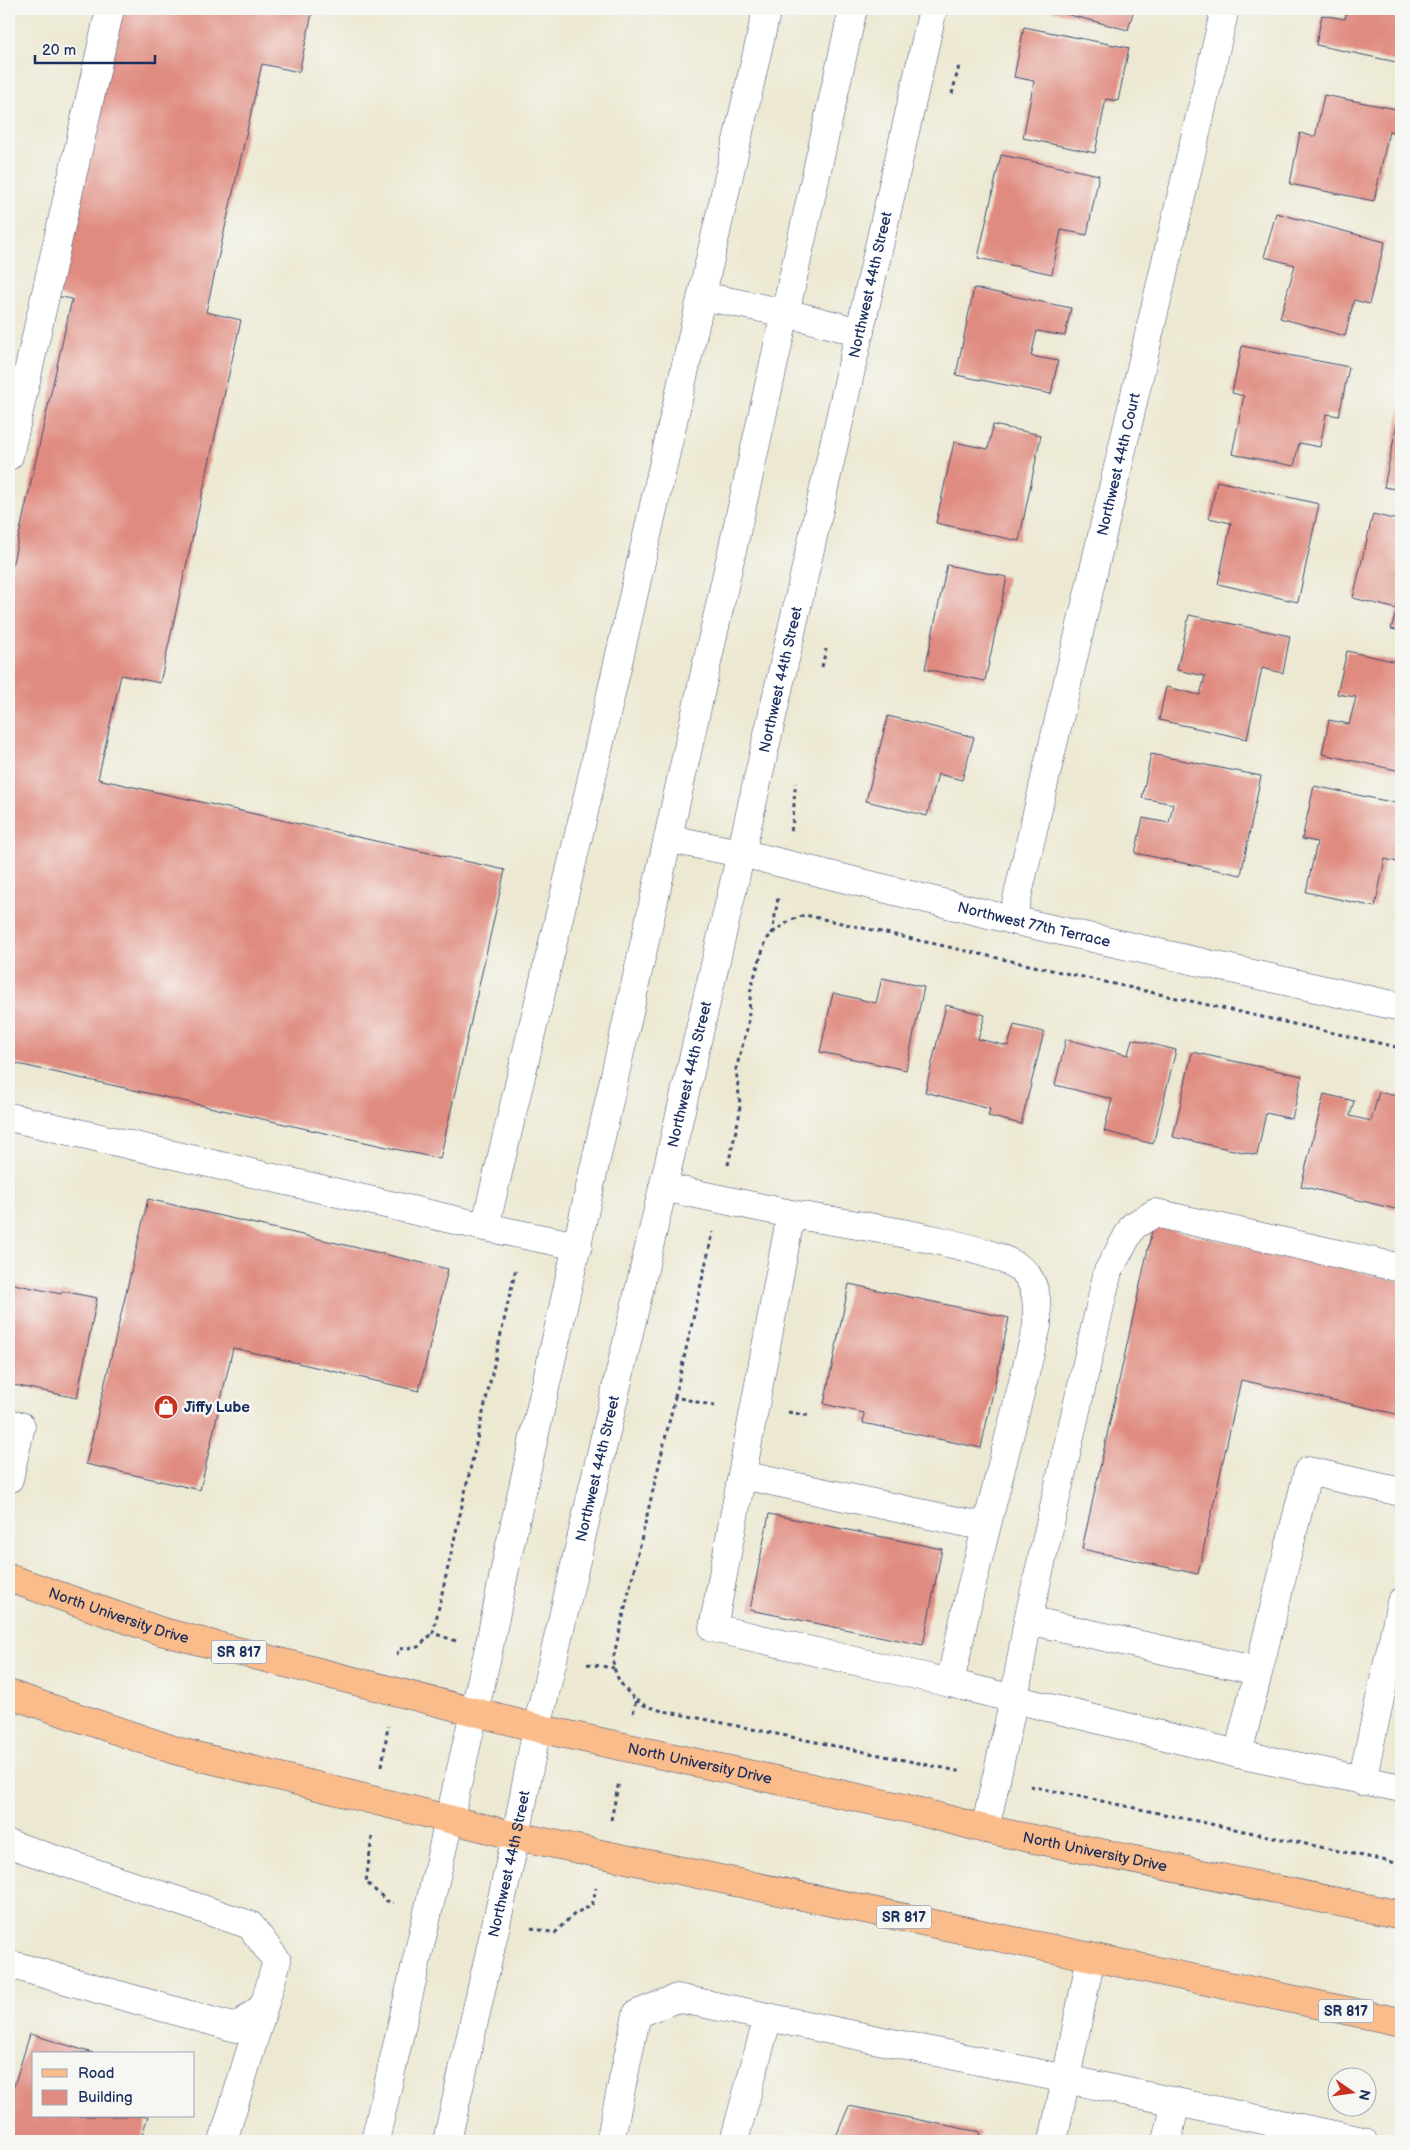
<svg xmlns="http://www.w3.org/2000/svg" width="1410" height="2150" viewBox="0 0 1410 2150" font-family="'Balsamiq Sans',sans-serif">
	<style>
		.building { fill: #e08b80 }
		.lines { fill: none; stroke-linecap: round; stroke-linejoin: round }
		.minor-casing { stroke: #3a4b6f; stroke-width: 29 }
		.major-casing { stroke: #3a4b6f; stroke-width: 29 }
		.path { stroke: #3a4b6f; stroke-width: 3; stroke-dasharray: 4 4; stroke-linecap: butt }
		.minor { stroke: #fff; stroke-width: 28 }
		.major { stroke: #fabc8b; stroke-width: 28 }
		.labels { text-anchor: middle; stroke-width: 5; stroke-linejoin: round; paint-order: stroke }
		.shield { fill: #f6f6f2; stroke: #5d6b8a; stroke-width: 1 }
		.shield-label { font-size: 14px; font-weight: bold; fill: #1b2f5e }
		.street-label { font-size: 15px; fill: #1b2f5e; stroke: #f6f6f2 }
		.poi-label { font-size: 15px; font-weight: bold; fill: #1b2f5e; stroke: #f6f6f2; text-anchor: start }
	</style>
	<rect width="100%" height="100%" fill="#f6f6f2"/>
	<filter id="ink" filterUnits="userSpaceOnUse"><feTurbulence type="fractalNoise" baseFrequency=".02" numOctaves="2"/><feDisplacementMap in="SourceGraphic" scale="10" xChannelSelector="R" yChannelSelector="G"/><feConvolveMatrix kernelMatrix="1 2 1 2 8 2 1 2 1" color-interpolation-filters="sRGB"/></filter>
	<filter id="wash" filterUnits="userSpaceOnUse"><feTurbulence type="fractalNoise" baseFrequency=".0096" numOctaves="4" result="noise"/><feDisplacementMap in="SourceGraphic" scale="20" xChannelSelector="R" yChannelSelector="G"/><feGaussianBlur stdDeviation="1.12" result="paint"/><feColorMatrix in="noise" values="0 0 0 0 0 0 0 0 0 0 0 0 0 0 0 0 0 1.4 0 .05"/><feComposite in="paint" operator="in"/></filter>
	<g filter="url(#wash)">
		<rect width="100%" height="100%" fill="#ece8d1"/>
		<g id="blocks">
			<path class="building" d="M121 9H313L299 72 262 64 206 312 241 320 160 683 121 675 98 779 505 870 440 1159 9 1062V580L72 299 56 296Z
				M1046 9H1134L1128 30Z
				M1347 9H1401V63L1316 45 1322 15 1345 19Z
				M1024 27 1129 48 1118 101 1106 99 1095 153 1023 138 1034 81 1014 77Z
				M1324 95 1401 110V134L1389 131 1374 201 1290 184 1300 133 1315 137Z
				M1001 155 1099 175 1087 235 1061 230 1052 274 978 258Z
				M1276 213 1385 242 1369 304 1354 300 1345 336 1280 318 1295 265 1264 257Z
				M974 288 1071 308 1065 336 1037 331 1031 356 1058 361 1051 394 956 375Z
				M1242 346 1349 367 1339 416 1326 414 1320 447 1299 443 1294 466 1232 454 1244 396 1232 393Z
				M1400 409H1401V490L1384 487Z
				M993 425 1041 435 1019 541 936 523 954 442 988 449Z
				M1217 481 1319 504 1298 602 1218 584 1231 523 1209 518Z
				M1373 514 1401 521V631L1391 629 1397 609 1353 598Z
				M947 565 1007 577 985 681 925 669Z
				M1189 615 1290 636 1283 673 1262 668 1247 739 1159 720 1166 687 1200 695 1205 676 1177 670Z
				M1347 651 1401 663V771L1322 754 1329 720 1349 724 1356 697 1337 694Z
				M888 716 974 737 962 780 938 774 927 816 866 801Z
				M1151 754 1261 776 1241 875 1135 853 1143 818 1169 823 1173 804 1142 798Z
				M1314 786 1401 804V863L1385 859 1375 907 1306 892 1317 842 1302 839Z
				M882 978 924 987 906 1070 820 1052 833 993 876 1003Z
				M946 1005 985 1015 978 1039 1008 1046 1014 1025 1044 1032 1021 1124 988 1116 990 1109 925 1092Z
				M1066 1039 1128 1055 1132 1039 1176 1050 1153 1144 1104 1131 1112 1099 1055 1085Z
				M1192 1052 1302 1076 1292 1119 1266 1113 1257 1155 1173 1137Z
				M1379 1092 1401 1097V1183L1395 1209 1301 1186 1324 1094 1354 1101 1350 1116 1371 1121Z
				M148 1199 448 1269 419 1391 233 1348 200 1490 86 1464Z
				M1153 1226 1401 1281V1415L1241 1380 1198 1574 1082 1549Z
				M9 1283 61 1294 62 1291 97 1298 77 1398 9 1384Z
				M849 1284 1009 1318 981 1448 863 1423 864 1413 824 1404Z
				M769 1514 942 1549 923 1645 750 1610Z
				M30 2034 93 2053 34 2054V2116H148L140 2141H9V2102Z
				M849 2106 980 2132 977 2141H834Z"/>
		</g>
	</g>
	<g filter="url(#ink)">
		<use href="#blocks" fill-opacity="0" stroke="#3a4b6f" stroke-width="1"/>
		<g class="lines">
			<defs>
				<g id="minor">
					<path d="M702 296 786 313 860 332"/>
					<path d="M9 456 110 9"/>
					<path id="s1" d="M669 839 741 853 1012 920 1401 1007"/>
					<path id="s2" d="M1012 920 1225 9"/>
					<path d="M9 1117 485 1227 582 821 767 9"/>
					<path d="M663 1187 791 1214 713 1628 950 1683"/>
					<path d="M791 1214C835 1222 1005 1244 1027 1275 1038 1291 1037 1307 1037 1326L970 1592 950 1683 1014 1699 985 1829"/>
					<path d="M485 1227 578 1246"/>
					<path d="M9 1423 21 1426 9 1479"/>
					<path d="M742 1475 986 1527"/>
					<path d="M1401 1492 1308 1471 1238 1754 1401 1788"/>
					<path d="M1028 1620 1014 1699 1238 1754"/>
					<path d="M1258 1671 1028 1620 1108 1271 1133 1226 1155 1213 1401 1268"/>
					<path d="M1362 1781 1401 1602"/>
					<path d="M9 1844 250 1925 277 1961 264 2006 236 2028 9 1964"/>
					<path d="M223 2141 264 2006"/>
					<path d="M375 2141 488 1652 508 1554 853 9"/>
					<path id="s3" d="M447 2141 516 1836 537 1728 741 853 933 9"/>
					<path d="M610 2141 637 2014 677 1998 1363 2141"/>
					<path d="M734 2141 768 2017"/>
					<path d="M1053 2141 1091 1957"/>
					<path d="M1167 2141 1176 2102"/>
				</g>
				<g id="major">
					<path id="s4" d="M9 1578 160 1631 537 1728 905 1808 985 1829 1401 1915"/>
					<path d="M9 1694 177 1751 516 1836 1401 2022"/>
				</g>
			</defs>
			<use href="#minor" class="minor-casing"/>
			<use href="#major" class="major-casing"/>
			<path class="path" d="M952 94 959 66
				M822 667 826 649
				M791 831C795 814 793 799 796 783
				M772 934 778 898
				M728 1165 739 1117 740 1104 736 1069 748 1025 751 987 766 940 775 931 791 920 805 915 1401 1048
				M675 1397 713 1232
				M788 1412 810 1416
				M456 1641 433 1633 516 1268
				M397 1655 398 1649 418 1647 433 1633
				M587 1664 614 1668
				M636 1700 644 1705 659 1710 963 1772
				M633 1713 636 1700C623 1688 614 1677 613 1659L675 1397 719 1407
				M382 1766 388 1726
				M1030 1786 1401 1864
				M611 1820 619 1782
				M372 1837 366 1882 387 1901 394 1902
				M531 1928 555 1933C567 1920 575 1911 592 1906L596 1888"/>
			<use href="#minor" class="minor"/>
			<use href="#major" class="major"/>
		</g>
	</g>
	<defs>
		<symbol id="shop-disc" viewBox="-11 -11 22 22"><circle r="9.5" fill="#c8321e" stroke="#f6f6f2"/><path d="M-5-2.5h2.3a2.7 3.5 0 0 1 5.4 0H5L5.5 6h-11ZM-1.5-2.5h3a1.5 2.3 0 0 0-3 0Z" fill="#fff"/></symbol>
	</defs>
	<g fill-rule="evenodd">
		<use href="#shop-disc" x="152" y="1393" width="28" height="28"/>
	</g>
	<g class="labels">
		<g class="shield">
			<rect x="211.5" y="1640.5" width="55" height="23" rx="4"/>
			<rect x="876.5" y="1905.5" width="55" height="23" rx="4"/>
			<rect x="1318.5" y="1999.5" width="55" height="23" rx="4"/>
		</g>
		<g class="shield-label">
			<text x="239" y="1657">SR 817</text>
			<text x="904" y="1922">SR 817</text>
			<text x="1346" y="2016">SR 817</text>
		</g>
		<g class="street-label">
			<text dy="5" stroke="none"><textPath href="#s3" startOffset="1904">Northwest 44th Street</textPath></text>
			<text dy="5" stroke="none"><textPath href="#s2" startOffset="468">Northwest 44th Court</textPath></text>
			<text dy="5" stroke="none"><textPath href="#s3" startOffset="1499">Northwest 44th Street</textPath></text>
			<text dy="5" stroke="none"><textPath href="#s1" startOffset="375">Northwest 77th Terrace</textPath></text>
			<text dy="5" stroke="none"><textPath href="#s3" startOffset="1094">Northwest 44th Street</textPath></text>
			<text dy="5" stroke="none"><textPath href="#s3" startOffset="689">Northwest 44th Street</textPath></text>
			<text dy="5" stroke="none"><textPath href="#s4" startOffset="116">North University Drive</textPath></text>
			<text dy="5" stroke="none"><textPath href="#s4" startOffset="716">North University Drive</textPath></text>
			<text dy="5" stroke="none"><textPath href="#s4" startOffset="1121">North University Drive</textPath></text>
			<text dy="5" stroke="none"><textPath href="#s3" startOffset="284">Northwest 44th Street</textPath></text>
		</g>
		<g class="poi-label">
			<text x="184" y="1412">Jiffy Lube</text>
		</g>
	</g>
	<rect width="1410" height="2150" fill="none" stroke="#f6f6f2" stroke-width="30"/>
	<rect x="32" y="2052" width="162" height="65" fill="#f6f6f2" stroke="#9ea6b7"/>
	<rect x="42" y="2069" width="25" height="8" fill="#fabc8b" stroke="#9ea6b7"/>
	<text x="78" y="2078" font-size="15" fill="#1b2f5e">Road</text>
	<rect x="42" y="2090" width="25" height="15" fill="#e08b80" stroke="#9ea6b7"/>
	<text x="78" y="2102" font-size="15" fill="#1b2f5e">Building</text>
	<g transform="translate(1352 2092) rotate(103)"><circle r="24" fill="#f6f6f2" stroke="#9ea6b7"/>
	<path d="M0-4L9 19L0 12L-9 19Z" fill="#c8321e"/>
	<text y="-8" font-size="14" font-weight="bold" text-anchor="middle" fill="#1b2f5e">N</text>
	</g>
	<path d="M35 55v8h120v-8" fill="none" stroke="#1b2f5e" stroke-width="2.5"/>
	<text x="42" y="55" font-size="15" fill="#1b2f5e" stroke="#f6f6f2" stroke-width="4" paint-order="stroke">20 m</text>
</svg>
